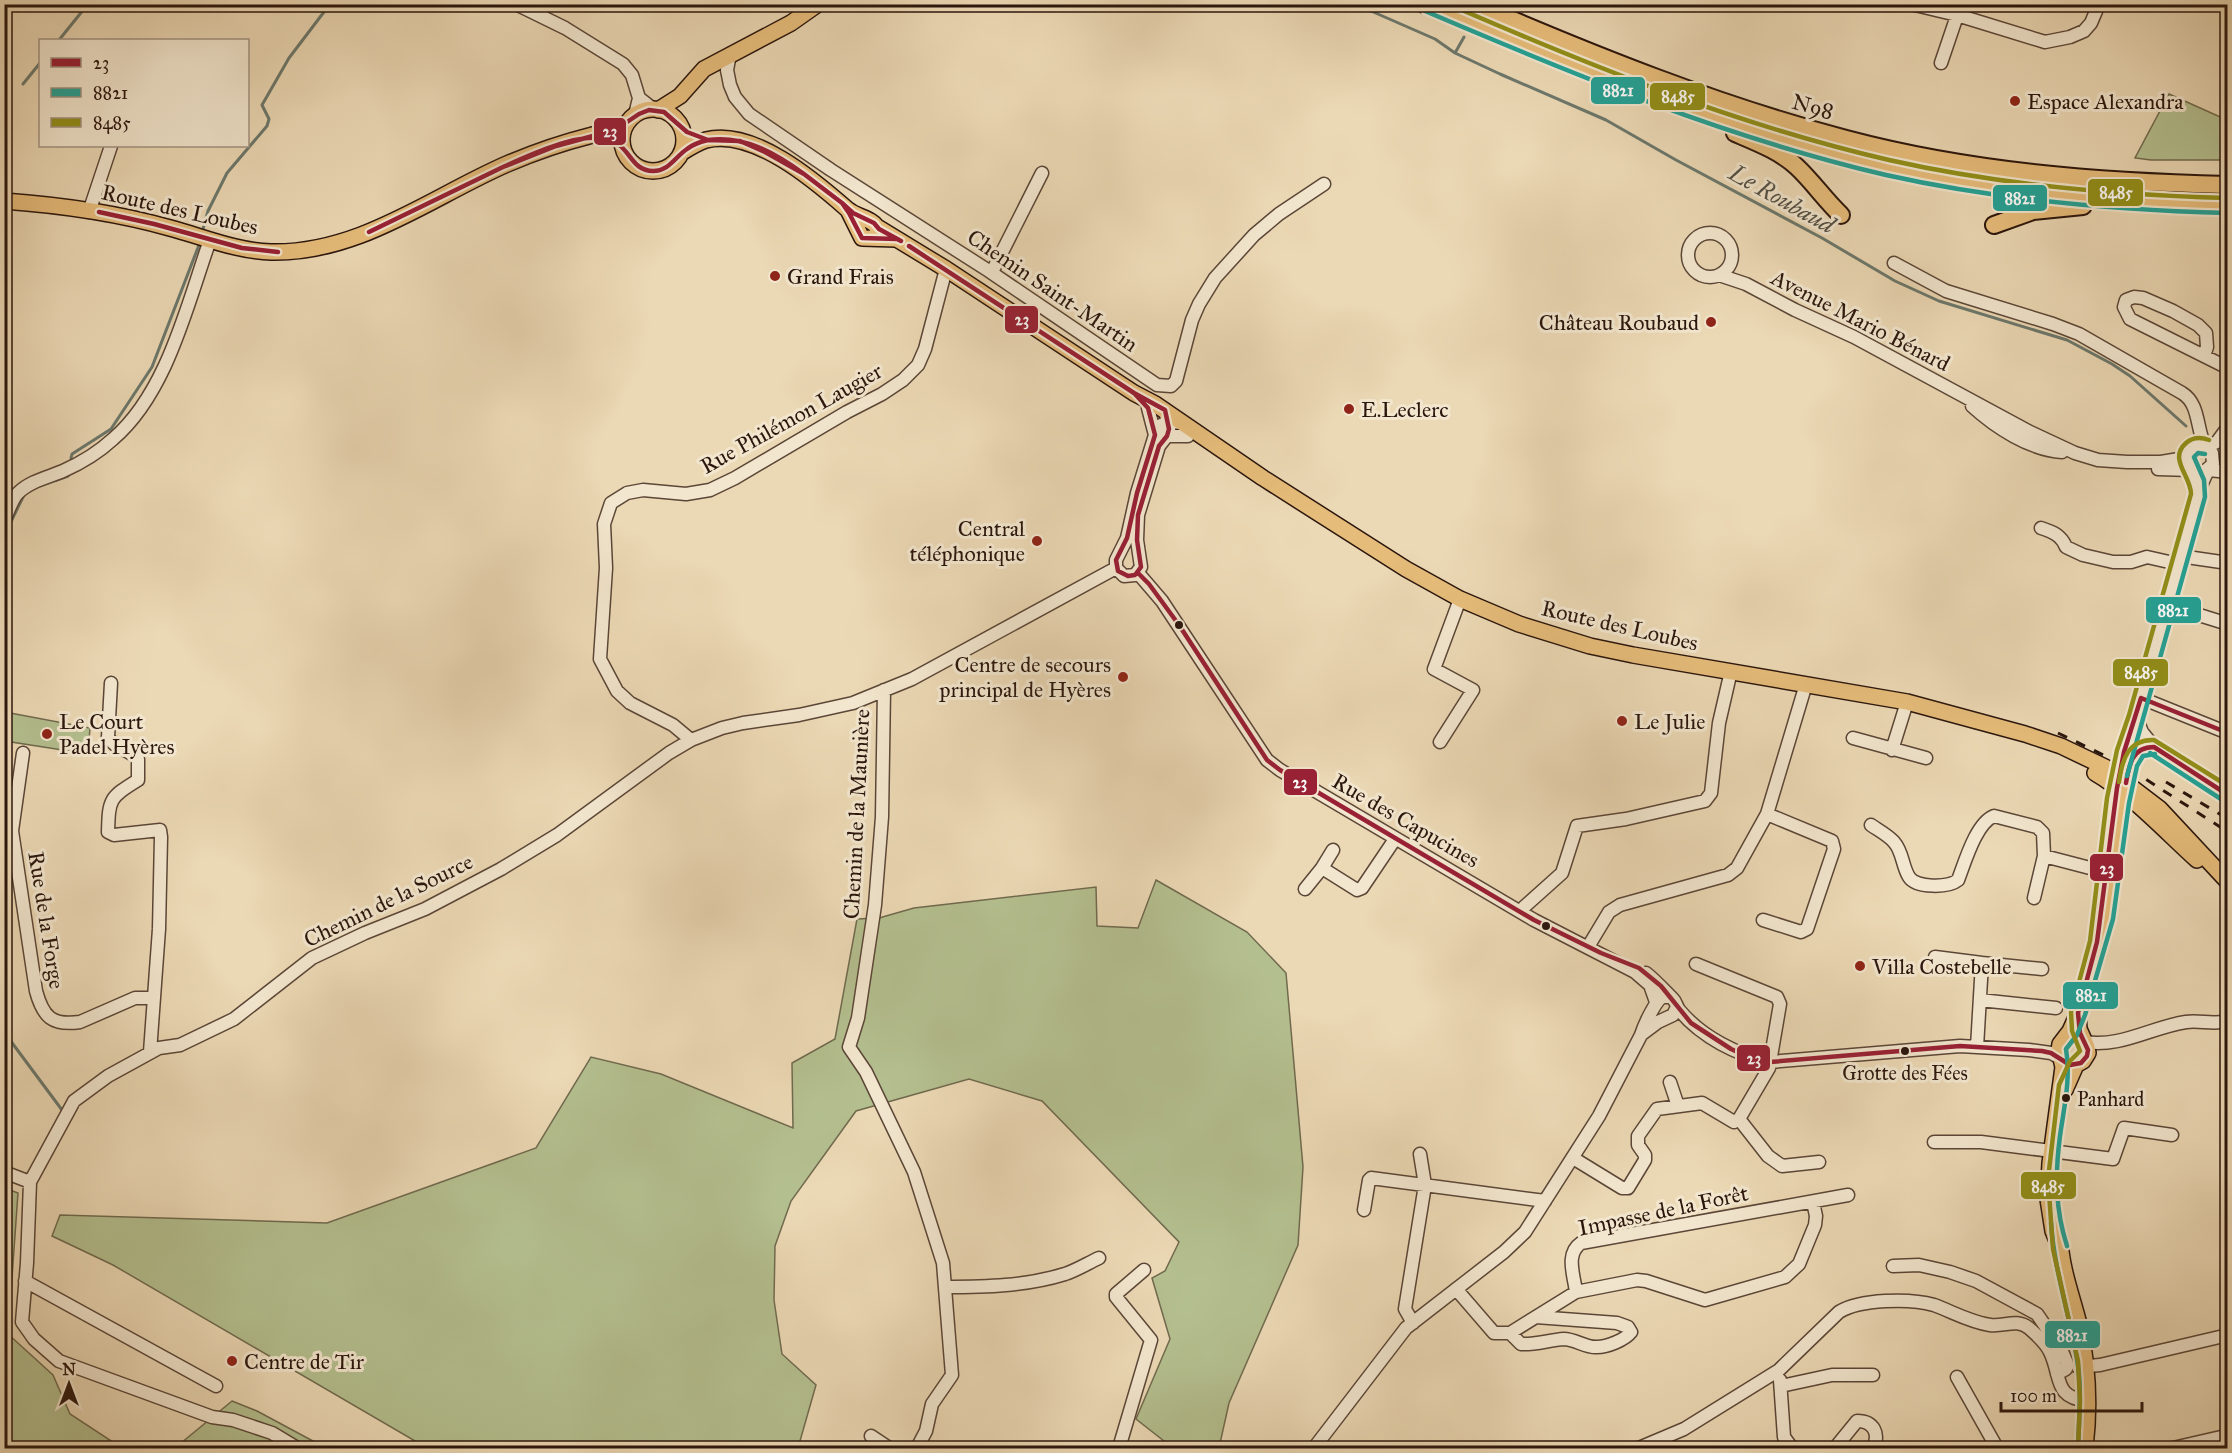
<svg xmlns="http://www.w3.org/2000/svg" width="2232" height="1453" viewBox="0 0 2232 1453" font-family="'IM FELL Great Primer',serif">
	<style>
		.green { fill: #b4bf8f; stroke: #706a4e; stroke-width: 1.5 }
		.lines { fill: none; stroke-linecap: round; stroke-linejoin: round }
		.stream { stroke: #6c786c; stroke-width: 3 }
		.minor-casing { stroke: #5b4637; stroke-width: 15 }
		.major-casing { stroke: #2b160d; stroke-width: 18 }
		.highway-casing { stroke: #2b160d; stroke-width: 20 }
		.minor { stroke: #f2e6ce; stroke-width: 12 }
		.major { stroke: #e6bc7a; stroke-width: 15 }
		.highway { stroke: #e6bc7a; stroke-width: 16 }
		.rail { stroke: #2b160d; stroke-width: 3; stroke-dasharray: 10 10; stroke-linecap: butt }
		.bus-1-casing { stroke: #f2e6ce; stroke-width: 9 }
		.bus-2-casing { stroke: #f2e6ce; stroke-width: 9 }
		.bus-3-casing { stroke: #f2e6ce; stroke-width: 9 }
		.bus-1 { stroke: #992035; stroke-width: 4.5 }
		.bus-2 { stroke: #24a296; stroke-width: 4.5 }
		.bus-3 { stroke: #928f19; stroke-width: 4.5 }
		.poi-dot { fill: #8f2418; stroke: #f2e6ce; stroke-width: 2 }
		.bus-dot { fill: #2b160d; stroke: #f2e6ce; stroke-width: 2 }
		.labels { text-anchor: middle; stroke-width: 6; stroke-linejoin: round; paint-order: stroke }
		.bus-label { font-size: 20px; fill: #2b160d; stroke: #f2e6ce }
		.poi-label { font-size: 22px; fill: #2b160d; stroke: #f2e6ce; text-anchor: start }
		.street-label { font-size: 22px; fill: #2b160d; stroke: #f2e6ce }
		.water-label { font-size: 24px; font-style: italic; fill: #514f45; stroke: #f2e6ce }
		.line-badge { stroke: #f2e6ce; stroke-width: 2 }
		.badge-label { font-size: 16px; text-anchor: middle; font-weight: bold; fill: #fff }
	</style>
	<rect width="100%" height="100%" fill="#ebd8b4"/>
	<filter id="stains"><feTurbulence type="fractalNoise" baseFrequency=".00333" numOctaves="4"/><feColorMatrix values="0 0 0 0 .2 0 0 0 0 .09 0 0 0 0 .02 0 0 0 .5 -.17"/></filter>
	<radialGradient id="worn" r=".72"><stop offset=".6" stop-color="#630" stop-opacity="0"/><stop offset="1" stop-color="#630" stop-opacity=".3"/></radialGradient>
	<path class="green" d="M2169 94 2227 120V160H2151L2135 158Z
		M5 712 90 728 88 754 5 741Z
		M1156 880 1247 932 1286 973 1303 1167 1298 1245 1229 1403 1219 1448H1173L1136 1419 1170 1339 1152 1278 1165 1271 1179 1242 1042 1101 969 1079 856 1111 791 1201 775 1246 774 1300 782 1354 816 1385 798 1448H427L113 1265 52 1236 60 1215 327 1223 536 1148 591 1057 661 1074 793 1128 792 1063 835 1039 857 919 879 918 914 908 1096 887 1097 926 1138 928Z
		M5 1188 18 1193 8 1334 53 1375 70 1414 122 1448H5Z
		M232 1401 257 1411 326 1448H175Z"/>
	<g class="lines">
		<path class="stream" d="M1355 4 1435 39 1455 53 1500 74 1606 120 1676 160 1822 238 1895 281 1939 301 2067 340 2112 364 2130 376 2186 426
			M59 40 88 4
			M1455 53 1464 37
			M23 84 40 63
			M203 229 208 211 227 173 267 126 269 119 262 105 289 58 330 4
			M71 458 72 454 111 429 152 367 199 245
			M2227 458H2228
			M34 488 68 476
			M4 536 24 495
			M4 1032 62 1110"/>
		<defs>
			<path id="minor" d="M516 4 565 28 623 64 632 75 639 98 653 109
				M1911 4 1957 15 2045 42 2070 37 2084 31 2091 23 2099 4
				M730 54 727 70 730 85 735 97 749 114 831 170 989 271 1157 385 1171 386 1176 381 1192 320 1199 304 1215 278 1254 235 1279 214 1324 184
				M1941 63 1961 4
				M635 115 639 98
				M89 212 111 146
				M1688 255a22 22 0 1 1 44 0a22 22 0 1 1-44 0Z
				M1894 263 1946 291 2053 324 2079 334 2182 393C2200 404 2196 428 2205 446
				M992 272 1042 173
				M1719 275 1746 284 1795 310 1854 337 2030 432 2075 453 2098 460 2127 462H2161L2179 459 2186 456
				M2204 356 2207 347 2206 333 2198 325 2173 311 2143 298 2134 297 2126 300 2124 307 2130 319 2228 368
				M1972 406C1995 427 2030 450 2062 452
				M1148 408 1155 435
				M1165 410 1169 429 1167 436 1159 446 1138 515 1137 540 1141 567 1135 575 1124 576 1116 568V560L1127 538 1137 493 1155 435 1161 425 1168 422 1183 423
				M1167 436H1188
				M2207 447 2217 442 2228 427
				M2158 469 2191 470
				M2209 470 2228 472
				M2193 471 2204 472 2213 464 2212 453C2204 442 2192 443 2186 456 2186 468 2197 475 2198 489
				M4 521C8 512 12 499 18 493 30 481 49 477 63 471 81 463 99 452 113 439 167 393 187 305 210 240
				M2041 528C2053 532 2061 535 2066 547L2083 555 2113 562H2131L2147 557 2178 564
				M2180 556 2228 563
				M1138 573 1162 601 1267 760 1280 770 1534 920 1635 972 1650 985 1656 1002
				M2167 605 2228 624
				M111 683 108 737C114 748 128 749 138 759V780C109 798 109 799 108 832L114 835 160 830 161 837 159 929 150 1052
				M884 690 882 817 875 905 858 1018 849 1047 866 1072 914 1172 943 1263 952 1375 932 1404 926 1431 917 1448
				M2141 698 2228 733
				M2136 717 2142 732 2154 747 2228 795
				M1853 738 1926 758
				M691 740 673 725 630 703 617 691 600 659 606 568 604 524 611 503 627 493 643 490 686 494 710 490 735 478 847 412 882 394 903 380 918 365 925 349 946 269
				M1440 742 1473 690 1434 669 1460 599
				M1892 750 1907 702
				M23 753 12 831 36 991C43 1017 52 1026 80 1022L135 998H153
				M2127 775C2130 759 2136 745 2154 747
				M2119 776 2125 749 2136 717 2199 490 2208 470
				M1871 825C1878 830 1888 835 1894 842 1903 852 1902 866 1909 877 1916 888 1948 888 1958 880 1965 862 1976 823 1994 816L2037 827 2043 833 2044 856 2034 898
				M1333 850 1322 868 1357 890 1362 888 1395 839
				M2044 856 2113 874
				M1305 889 1322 868
				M1521 912 1524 907 1562 873 1577 826 1626 819 1705 801 1711 793 1719 723 1731 671
				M1763 920 1801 932 1807 929 1834 849 1832 841 1767 814
				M1588 947 1609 912 1620 905 1728 875 1737 868 1767 814 1806 684
				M1935 957 1982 963 1977 1047
				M1982 963 2042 969
				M1646 973C1656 981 1664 990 1673 999 1677 1003 1676 1007 1680 1011 1702 1037 1737 1055 1770 1062L1960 1046 2029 1050 2051 1053 2062 1059
				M1980 1000 2056 1008
				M1642 1034 1658 1022 1673 1015 1677 1007
				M2085 1042C2120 1048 2152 1027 2186 1022 2200 1020 2213 1025 2228 1021
				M1670 1082 1678 1106
				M1739 1119 1768 1156 1782 1166 1819 1162
				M1934 1142H1981L2113 1159 2124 1128 2172 1135
				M1573 1158 1622 1188H1628L1645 1160V1155L1638 1145V1136L1657 1109 1702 1103 1734 1122 1739 1119 1769 1068 1780 1004 1777 997 1696 964
				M4 1172 30 1182
				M1364 1210 1369 1180 1371 1178 1545 1201
				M1893 1266 1919 1265 1950 1272 1976 1281 2037 1314 2061 1349 2067 1363 2066 1369 2057 1374
				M25 1281 216 1386
				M945 1287C986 1287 1026 1286 1065 1274 1077 1270 1088 1263 1099 1258
				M1456 1289 1494 1333H1510L1576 1292 1637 1280 1646 1281 1705 1300 1785 1277 1799 1264 1815 1225 1816 1216 1813 1202
				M1576 1292C1574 1275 1565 1254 1581 1243L1848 1195
				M1413 1323 1405 1309 1425 1185 1420 1154
				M1510 1333 1521 1344C1535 1345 1549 1340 1564 1339 1575 1339 1586 1348 1597 1347 1607 1347 1625 1340 1631 1332L1628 1327 1617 1323 1536 1317
				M2078 1367 2100 1365 2228 1335
				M1957 1377 1997 1448
				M1780 1380 1784 1437 1792 1448
				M1781 1386 1832 1375H1873
				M871 1436 889 1448
				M297 1448 272 1433 233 1420 212 1417 59 1361 34 1339 22 1322 27 1263 30 1182 74 1101 108 1076 159 1048 180 1045 234 1019 312 958 365 933 425 909 501 869 557 835 669 753 691 740 722 728 743 723 799 715 853 703 912 679 1116 568
				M1119 1448 1151 1340 1116 1297V1294L1144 1270
				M1314 1448 1406 1328 1504 1252 1525 1232 1599 1116 1641 1035C1644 1025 1655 1002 1662 997H1670
				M1639 1448 1684 1429 1779 1370 1839 1312C1860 1299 1910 1298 1934 1305 1953 1312 1970 1322 1990 1325 2005 1327 2016 1318 2029 1328 2037 1335 2046 1343 2050 1352 2062 1377 2053 1398 2088 1401
				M1835 1448 1857 1421C1874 1421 1880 1434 1873 1448
				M2173 1448 2221 1437 2228 1441"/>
			<path id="major" d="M622 140a31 31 0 1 1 62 0a31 31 0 1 1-62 0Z
				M658 110 680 96 704 69 791 23 818 4
				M681 153C689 148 697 143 706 140 753 128 814 180 847 209 856 217 871 218 877 227L946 269 1134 393 1155 404 1263 478 1406 569 1460 599 1519 624 1590 646 1633 655 1907 702 2025 734 2061 746 2105 767 2160 809 2228 882
				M4 201C59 205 117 213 170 228 204 237 236 251 271 252 359 254 431 197 507 164 533 153 561 143 589 136 602 132 615 131 627 123
				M848 210 862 238 896 239
				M2095 773C2131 794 2166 832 2197 860
				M2065 1090 2076 1065 2083 1061 2088 1053 2087 1047 2079 1029 2078 1013
				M2060 1239C2061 1268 2072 1296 2079 1324 2088 1365 2090 1407 2085 1448
				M2060 1248 2053 1231 2048 1199 2050 1163 2063 1067 2059 1050 2060 1044 2070 1031 2078 1013 2106 917 2126 781"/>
			<path id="highway" d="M1424 4 1620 84
				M1475 4C1596 56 1718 105 1846 139 1970 172 2099 182 2228 185
				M1610 79C1687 107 1764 136 1844 156 1969 188 2098 203 2228 206
				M1735 133C1756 142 1780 151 1797 167 1813 182 1825 200 1841 215
				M1994 225 2033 211 2083 206"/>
		</defs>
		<use href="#minor" class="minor-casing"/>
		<use href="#major" class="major-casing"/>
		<use href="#highway" class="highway-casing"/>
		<use href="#minor" class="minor"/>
		<use href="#major" class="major"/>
		<use href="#highway" class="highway"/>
		<path class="rail" d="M2058 733 2122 764 2228 832
			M2166 782 2228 819"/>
		<defs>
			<path id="bus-1" d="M708 140 740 141 765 152 804 174
				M708 140C744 135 775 153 804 174
				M503 167 556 146 615 130 639 114 649 110 664 112 687 132 708 140
				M503 167C530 155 590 125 618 144 631 153 634 171 653 171 669 171 675 157 687 149 693 144 700 142 708 140
				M804 174 842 203
				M804 174 842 203
				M842 203 853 213 874 223 879 229 901 241
				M842 203 849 213 862 238 897 239 901 241
				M99 212 154 224
				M154 224 242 248 278 252
				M154 224 242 248 278 252
				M369 232 503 167
				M369 232 503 167
				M909 246 1134 393
				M909 246 1134 393
				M1134 393 1165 410 1169 429 1167 436 1159 446 1138 515 1137 540 1141 567 1135 575 1128 576 1118 571 1116 560 1127 538 1137 493 1155 435 1148 408Z
				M1138 573 1149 584 1179 625 1267 760 1280 770 1534 920 1601 953 1639 968 1661 986 1691 1023 1731 1049 1746 1056 1770 1062 1960 1046 2042 1051 2051 1053 2070 1065 2081 1063 2087 1056 2088 1050 2080 1033 2078 1013 2097 942 2117 788 2124 752 2141 698 2228 733
				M2126 783C2129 765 2132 747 2154 747L2228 795"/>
			<path id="bus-2" d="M1425 11C1575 75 1727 138 1886 175 1998 200 2113 210 2228 213
				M2150 753 2224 801
				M2127 776 2205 497 2204 480 2194 457 2198 453 2205 454
				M2051 1223C2054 1269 2069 1313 2077 1359 2082 1388 2079 1418 2078 1448
				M2067 1246C2055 1209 2055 1174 2060 1136 2064 1107 2071 1079 2066 1049L2077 1035 2085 1015 2113 919 2129 803 2137 766 2143 756 2155 754"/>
			<path id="bus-3" d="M1448 4C1591 66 1737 125 1889 160 2000 185 2114 195 2228 198
				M2119 782C2122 760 2128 739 2154 740L2228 786
				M2078 1448 2080 1401 2078 1361 2053 1249 2048 1179 2059 1085 2070 1061 2080 1051 2072 1031 2071 1012 2090 941 2107 798 2117 750 2129 715 2191 494C2191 476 2168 459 2186 443 2193 437 2201 437 2209 440"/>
		</defs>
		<use href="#bus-1" class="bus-1-casing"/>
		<use href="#bus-2" class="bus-2-casing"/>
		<use href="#bus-3" class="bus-3-casing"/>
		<use href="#bus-1" class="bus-1"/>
		<use href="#bus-2" class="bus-2"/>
		<use href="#bus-3" class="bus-3"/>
	</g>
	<g class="poi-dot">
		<circle cx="2015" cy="101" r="6"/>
		<circle cx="775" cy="276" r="6"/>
		<circle cx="1711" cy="322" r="6"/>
		<circle cx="1349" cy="409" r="6"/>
		<circle cx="1037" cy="541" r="6"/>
		<circle cx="1123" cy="677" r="6"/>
		<circle cx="1622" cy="721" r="6"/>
		<circle cx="47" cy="734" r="6"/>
		<circle cx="1860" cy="966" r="6"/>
		<circle cx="232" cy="1361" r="6"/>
	</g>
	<g class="bus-dot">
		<circle cx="1179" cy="625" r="5"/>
		<circle cx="1546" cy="926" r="5"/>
		<circle cx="1905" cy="1051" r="5"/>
		<circle cx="2066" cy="1098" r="5"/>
	</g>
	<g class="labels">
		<g class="bus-label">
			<text x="1905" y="1080">Grotte des Fées</text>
			<text x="2077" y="1106" text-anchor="start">Panhard</text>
		</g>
		<g class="poi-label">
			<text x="2027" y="109">Espace Alexandra</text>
			<text x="787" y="284">Grand Frais</text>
			<text x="1699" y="330" text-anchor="end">Château Roubaud</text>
			<text x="1361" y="417">E.Leclerc</text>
			<text x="1025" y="536" text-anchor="end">Central<tspan x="1025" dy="25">téléphonique</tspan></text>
			<text x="1111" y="672" text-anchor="end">Centre de secours<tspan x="1111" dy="25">principal de Hyères</tspan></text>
			<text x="59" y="729">Le Court<tspan x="59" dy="25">Padel Hyères</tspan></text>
			<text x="1634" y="729">Le Julie</text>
			<text x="1872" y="974">Villa Costebelle</text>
			<text x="244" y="1369">Centre de Tir</text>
		</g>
		<g class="street-label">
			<text transform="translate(1813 106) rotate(16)" y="8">N98</text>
			<text transform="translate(180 209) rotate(13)" y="8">Route des Loubes</text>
			<text transform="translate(1053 290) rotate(34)" y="8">Chemin Saint-Martin</text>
			<text transform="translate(1861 320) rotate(27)" y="8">Avenue Mario Bénard</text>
			<text transform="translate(791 418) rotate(-29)" y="8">Rue Philémon Laugier</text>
			<text transform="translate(1620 625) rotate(13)" y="8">Route des Loubes</text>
			<text transform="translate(856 814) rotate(-87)" y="8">Chemin de la Maunière</text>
			<text transform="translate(1406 820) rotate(30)" y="8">Rue des Capucines</text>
			<text transform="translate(388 900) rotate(-26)" y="8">Chemin de la Source</text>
			<text transform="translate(47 920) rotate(81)" y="8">Rue de la Forge</text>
			<text transform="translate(1663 1210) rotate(-12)" y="8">Impasse de la Forêt</text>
		</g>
		<g class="water-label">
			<text transform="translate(1782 199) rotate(29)" y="8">Le Roubaud</text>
		</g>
	</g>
	<g class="line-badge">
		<rect x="1590" y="76" width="56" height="29" rx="6" fill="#24a296"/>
		<rect x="1649" y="82" width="57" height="29" rx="6" fill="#928f19"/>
		<rect x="593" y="117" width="34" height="29" rx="6" fill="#992035"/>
		<rect x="2087" y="178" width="57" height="29" rx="6" fill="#928f19"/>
		<rect x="1992" y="184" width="56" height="28" rx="6" fill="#24a296"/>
		<rect x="1004" y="305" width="35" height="29" rx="6" fill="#992035"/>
		<rect x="2145" y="596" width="57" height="28" rx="6" fill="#24a296"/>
		<rect x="2112" y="658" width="57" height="29" rx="6" fill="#928f19"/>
		<rect x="1283" y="768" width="35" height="28" rx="6" fill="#992035"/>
		<rect x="2089" y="853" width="35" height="29" rx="6" fill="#992035"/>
		<rect x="2062" y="981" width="57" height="29" rx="6" fill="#24a296"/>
		<rect x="1736" y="1044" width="35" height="28" rx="6" fill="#992035"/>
		<rect x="2020" y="1171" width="57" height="29" rx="6" fill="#928f19"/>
		<rect x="2044" y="1320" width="57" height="29" rx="6" fill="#24a296"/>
	</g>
	<g class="badge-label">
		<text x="1618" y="96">8821</text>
		<text x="1678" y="102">8485</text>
		<text x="610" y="137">23</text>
		<text x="2116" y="198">8485</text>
		<text x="2020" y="204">8821</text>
		<text x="1022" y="325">23</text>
		<text x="2173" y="616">8821</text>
		<text x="2141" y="678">8485</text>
		<text x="1300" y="788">23</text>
		<text x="2107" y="874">23</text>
		<text x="2091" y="1001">8821</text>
		<text x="1754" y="1064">23</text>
		<text x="2048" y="1192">8485</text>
		<text x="2072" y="1341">8821</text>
	</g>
	<rect width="2232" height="1453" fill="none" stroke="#ebd8b4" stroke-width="24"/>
	<rect x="6" y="6" width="2220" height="1441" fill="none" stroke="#2b160d" stroke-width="3"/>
	<rect x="12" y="12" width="2208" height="1429" fill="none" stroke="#2b160d" stroke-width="1.5"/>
	<rect x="39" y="39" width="210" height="108" fill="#f2e6ce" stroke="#a29381" stroke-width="1.5"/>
	<rect x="51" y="58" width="30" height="9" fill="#992035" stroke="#a29381" stroke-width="1.5"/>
	<text x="93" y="69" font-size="18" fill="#2b160d">23</text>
	<rect x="51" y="88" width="30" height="9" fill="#24a296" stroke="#a29381" stroke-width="1.5"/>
	<text x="93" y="99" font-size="18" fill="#2b160d">8821</text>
	<rect x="51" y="118" width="30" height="9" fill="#928f19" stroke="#a29381" stroke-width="1.5"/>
	<text x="93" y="129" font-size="18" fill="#2b160d">8485</text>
	<g transform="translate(69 1384)" stroke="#f2e6ce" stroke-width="4.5" paint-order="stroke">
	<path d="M0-4.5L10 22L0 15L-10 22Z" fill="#2b160d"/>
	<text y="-9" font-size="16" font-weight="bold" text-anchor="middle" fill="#2b160d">N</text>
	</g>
	<path d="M2001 1402v9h141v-9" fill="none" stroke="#2b160d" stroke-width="3"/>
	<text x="2010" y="1402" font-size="18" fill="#2b160d" stroke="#f2e6ce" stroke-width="4.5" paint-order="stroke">100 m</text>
	<rect width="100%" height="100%" filter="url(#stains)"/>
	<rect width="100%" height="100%" fill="url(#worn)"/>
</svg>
